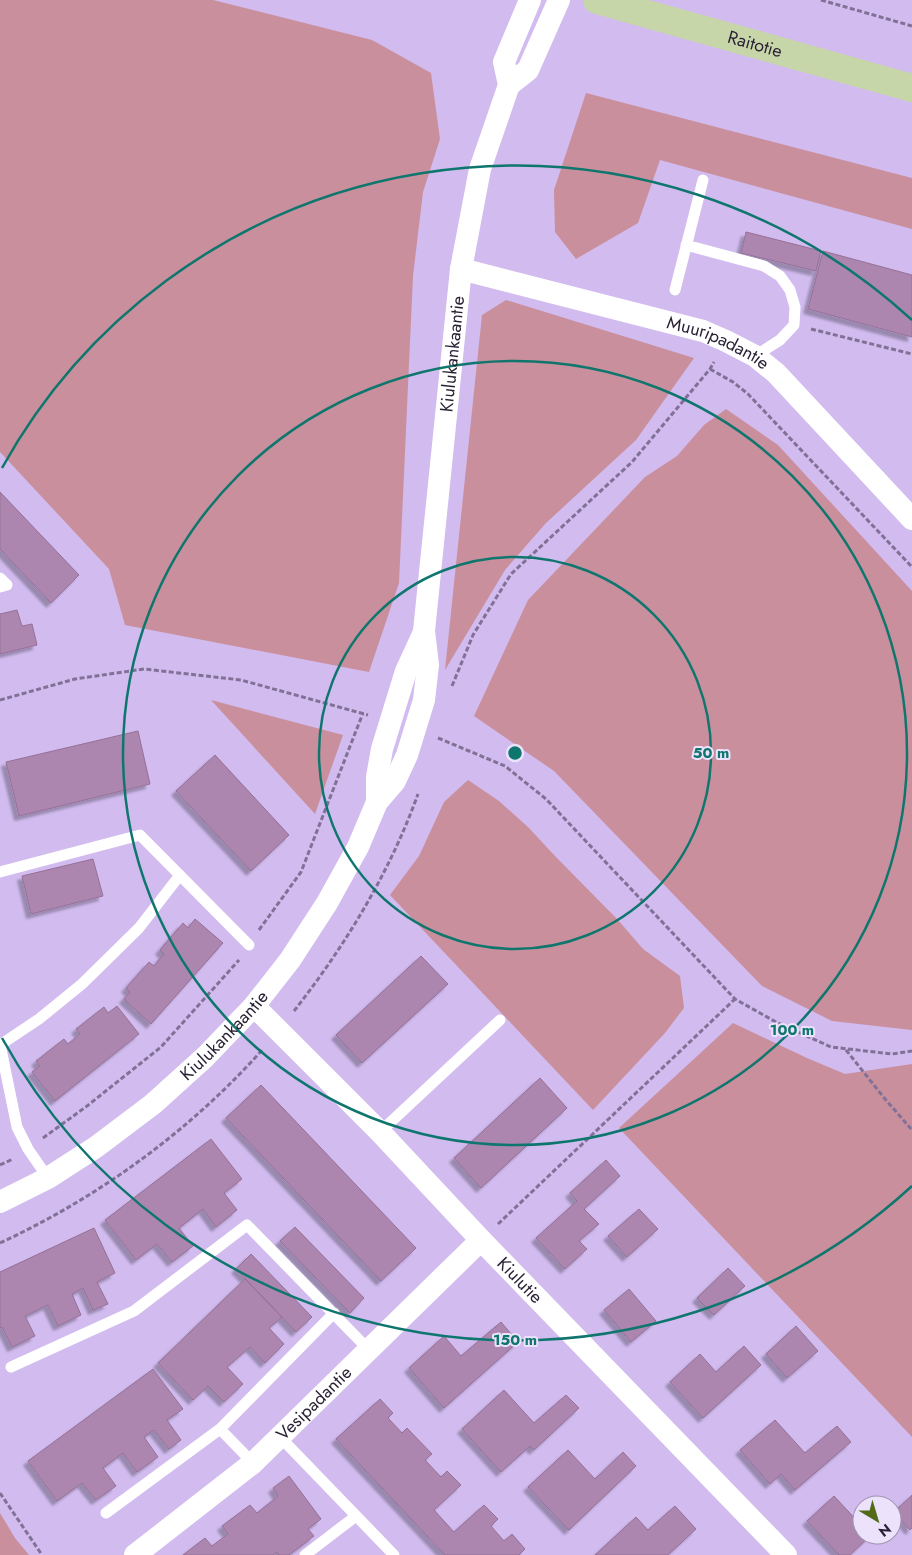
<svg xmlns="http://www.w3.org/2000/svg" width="912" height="1555" viewBox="0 0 912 1555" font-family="Jost,sans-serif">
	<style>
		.green { fill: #ca8f9c }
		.building { fill: #ad86af; stroke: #957098; filter: url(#shadow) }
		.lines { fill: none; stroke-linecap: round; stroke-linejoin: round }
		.path { stroke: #817196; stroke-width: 3; stroke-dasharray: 5 2.5; stroke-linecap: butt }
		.lane { stroke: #fff; stroke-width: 11 }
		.street { stroke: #fff; stroke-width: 22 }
		.primary { stroke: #c7d6a9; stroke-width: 28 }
		.ring { fill: none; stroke: #0f766e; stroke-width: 2.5 }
		.labels { text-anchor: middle; stroke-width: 4; stroke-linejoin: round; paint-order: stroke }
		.street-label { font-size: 18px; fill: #281f33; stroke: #ece2fc }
		.centre { fill: #0f766e; stroke: #ece2fc; stroke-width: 2.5 }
		.ring-label { font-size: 15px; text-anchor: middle; font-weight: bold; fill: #0f766e; stroke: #ece2fc; stroke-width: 4; stroke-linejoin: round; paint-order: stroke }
	</style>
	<defs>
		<filter id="shadow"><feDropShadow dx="-4.5" dy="4.5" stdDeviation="1" flood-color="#0004"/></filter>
	</defs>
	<rect width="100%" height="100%" fill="#d1bbef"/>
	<path class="green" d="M0 0H213L372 40 431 73 440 139 423 192 413 276 399 583 369 672 125 625 109 569 0 452Z
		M586 93 912 178V229L660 160 638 223 576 259 555 232 554 190Z
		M506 300 694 358 636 440 546 523 505 570 445 670 482 315Z
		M726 409 778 445 912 591V1030L832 1021 762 986 554 771 474 716 528 600 645 477 677 456 704 425Z
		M211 700 343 735 315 814Z
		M468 780 499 801 529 828 554 855 618 920 643 949 680 976 684 1008 665 1033 593 1110 390 895 419 856 444 802Z
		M733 1023 807 1058 845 1074 912 1064V1437L619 1128Z
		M0 1513 15 1538 29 1555H0Z"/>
	<path class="building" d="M746 232 821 251 816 271 741 253Z
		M823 251 912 275V337L808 309Z
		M0 492 79 575 51 603 0 549Z
		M17 610 22 626 32 624 37 645 0 654V614Z
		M138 731 150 784 19 816 6 762Z
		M215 755 289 835 251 871 176 791Z
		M93 859 103 896 31 914 22 876Z
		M195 919 223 943 151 1024 124 999 130 992 126 988 149 962 154 966 164 954 160 950 183 923 188 928Z
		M421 956 448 984 362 1063 336 1035Z
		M117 1006 139 1034 55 1101 32 1072 40 1066 36 1061 64 1039 68 1044 80 1034 76 1029 104 1007 108 1013Z
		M540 1078 567 1108 481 1188 454 1158Z
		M261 1085 416 1248 381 1281 226 1118Z
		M211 1139 242 1179 224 1193 237 1210 216 1227 203 1209 179 1228 193 1246 172 1262 157 1244 136 1260 105 1220Z
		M606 1160 620 1176 584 1209 599 1224 579 1241 587 1249 565 1269 536 1238 577 1201 570 1193Z
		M639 1209 658 1229 627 1257 608 1236Z
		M295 1227 364 1298 350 1313 280 1241Z
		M94 1228 115 1273 97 1282 108 1304 93 1310 83 1288 72 1294 81 1315 58 1326 48 1305 25 1316 35 1336 12 1347 2 1327 0 1328V1272Z
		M251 1254 312 1317 296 1332 236 1269Z
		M728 1268 745 1286 714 1315 697 1298Z
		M245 1279 282 1317 269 1328 284 1344 265 1363 250 1347 227 1367 243 1384 224 1402 208 1386 193 1400 158 1363Z
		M629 1289 656 1321 631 1342 604 1310Z
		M501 1322 518 1342 444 1408 409 1368 444 1336 461 1356Z
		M796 1326 818 1351 787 1378 766 1354Z
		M744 1346 761 1365 703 1418 670 1382 700 1354 716 1372Z
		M153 1369 183 1409 167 1420 181 1440 169 1449 154 1430 144 1437 158 1457 137 1472 123 1453 103 1468 116 1486 96 1500 82 1483 57 1501 28 1461Z
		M504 1390 534 1423 566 1395 579 1408 534 1450 530 1446 501 1472 462 1429Z
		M380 1399 393 1413 388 1418 402 1433 407 1428 432 1454 425 1460 441 1477 447 1471 461 1485 434 1510 454 1532 484 1505 498 1519 491 1526 504 1541 512 1534 525 1549 519 1555H445L336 1439Z
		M775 1420 805 1453 837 1426 851 1442 795 1490 781 1474 770 1484 740 1450Z
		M568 1450 595 1479 623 1452 636 1466 569 1530 528 1487Z
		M289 1476 321 1519 308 1529 314 1536 289 1555H279L277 1552 273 1555H183L205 1538 212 1546 228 1534 222 1526 250 1505 257 1513 278 1496 273 1488Z
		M912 1495V1528L910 1530 894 1512Z
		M834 1496 862 1526V1535H871L850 1555H839L807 1521Z
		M675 1506 696 1529 668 1555H595L636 1517 648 1530Z"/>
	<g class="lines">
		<path class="path" d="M821 0 912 26
			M811 329 912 354
			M710 369 733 382 748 394 912 567
			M452 686 473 635 511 574 632 462 710 369 714 362
			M0 700 75 679 144 669 241 680 368 715
			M438 738 505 766 546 799 735 999 776 1022 831 1047 892 1054 912 1051
			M259 930 301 872 363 713
			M294 1011C345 946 390 872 418 794
			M846 1050 885 1099 912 1130
			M43 1138 87 1106 161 1047 239 960
			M0 1165 13 1159
			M498 1224 735 999
			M0 1243C99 1197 190 1131 263 1049
			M0 1493 42 1555"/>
		<path class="lane" d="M686 245 764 266 780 276 790 290 795 307 794 325 780 340 755 356
			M675 290 703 180
			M0 578 7 585 0 587
			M0 872 140 835 249 945
			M0 1044 17 1127 28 1149 48 1178
			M0 1045 39 1019 82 984 139 928 180 875
			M380 1132 500 1020
			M11 1367 134 1311 247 1225 369 1350
			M220 1429 253 1463
			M280 1437 394 1555
			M106 1513 220 1429 334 1313
			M305 1555 356 1516"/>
		<g class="street">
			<path d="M509 85 528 70 559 0"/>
			<path id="s1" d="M461 269 703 331 726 341 755 356 776 373 912 519"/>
			<path d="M377 802V777L382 749 406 671 424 632"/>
			<path id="s2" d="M254 1006 380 1132 481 1240 786 1555"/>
			<path id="s3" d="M0 1202 48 1178 96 1147 153 1104 205 1057 254 1006 290 960 327 903 358 847 377 802 395 781 407 755 424 700 428 665 424 631 461 269 480 169 509 85 504 62 530 0"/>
			<path id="s4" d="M135 1555 253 1463 481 1240"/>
		</g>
		<path class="primary" id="s5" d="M597 0 912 88"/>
	</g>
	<g class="ring">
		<circle cx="515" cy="753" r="196"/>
		<circle cx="515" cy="753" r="392"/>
		<path d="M912 1186A587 587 0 0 1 2 1038M2 468A587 587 0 0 1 912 320"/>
	</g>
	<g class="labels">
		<g class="street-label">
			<text dy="6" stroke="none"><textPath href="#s5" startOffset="164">Raitotie</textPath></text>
			<text dy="6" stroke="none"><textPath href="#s1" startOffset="268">Muuripadantie</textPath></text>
			<text dy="6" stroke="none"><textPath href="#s3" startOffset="1024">Kiulukankaantie</textPath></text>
			<text dy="6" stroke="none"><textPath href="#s3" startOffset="281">Kiulukankaantie</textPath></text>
			<text dy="6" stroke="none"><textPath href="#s2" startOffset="382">Kiulutie</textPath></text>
			<text dy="6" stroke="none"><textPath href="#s4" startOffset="235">Vesipadantie</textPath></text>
		</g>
	</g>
	<circle cx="515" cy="753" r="8" class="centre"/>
	<g class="ring-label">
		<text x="711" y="758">50 m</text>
		<text x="792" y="1035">100 m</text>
		<text x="515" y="1345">150 m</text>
	</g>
	<g transform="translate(877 1520) rotate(142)"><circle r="24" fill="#ece2fc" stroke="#9e94ac"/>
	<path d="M0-4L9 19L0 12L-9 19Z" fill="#526917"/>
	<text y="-8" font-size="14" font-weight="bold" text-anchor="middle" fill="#281f33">N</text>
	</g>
</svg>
